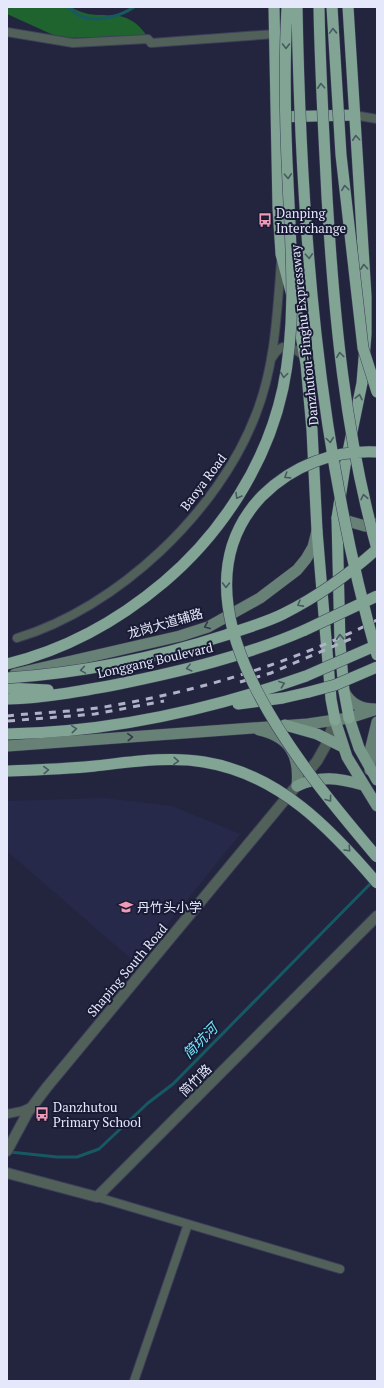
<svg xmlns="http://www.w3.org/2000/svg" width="384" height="1388" viewBox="0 0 384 1388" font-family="'PT Serif','Noto Sans SC',serif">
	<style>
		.built { fill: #27294a }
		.forest { fill: #1f632e }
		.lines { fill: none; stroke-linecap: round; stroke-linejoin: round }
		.stream { stroke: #175963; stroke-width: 3 }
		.minor-casing { stroke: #3e4059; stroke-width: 10 }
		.tertiary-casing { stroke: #3e4059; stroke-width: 12 }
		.secondary-casing { stroke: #3e4059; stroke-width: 12 }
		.primary-casing { stroke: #3e4059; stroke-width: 12 }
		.trunk-casing { stroke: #3e4059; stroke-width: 12 }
		.minor { stroke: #51615a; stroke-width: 8 }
		.tertiary { stroke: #51615a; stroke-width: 10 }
		.secondary { stroke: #688176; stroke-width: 11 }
		.primary { stroke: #79998b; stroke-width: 11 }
		.trunk { stroke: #81a495; stroke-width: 11 }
		.rail { stroke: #b0b3c7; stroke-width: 3; stroke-dasharray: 7 7; stroke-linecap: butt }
		.trunk-bridge-casing { stroke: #3e4059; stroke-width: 12; stroke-linecap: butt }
		.trunk-bridge { stroke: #81a495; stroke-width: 11 }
		.oneway { stroke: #485960 }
		.oneway2 { stroke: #313a48 }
		.labels { text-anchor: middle; stroke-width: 4; stroke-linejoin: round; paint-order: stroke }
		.poi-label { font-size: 13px; fill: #e5e8fa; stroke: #191b35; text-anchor: start }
		.street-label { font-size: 13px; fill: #e5e8fa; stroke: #191b35 }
		.water-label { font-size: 14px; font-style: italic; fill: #72ebfd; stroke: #191b35 }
	</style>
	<rect width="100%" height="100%" fill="#23253f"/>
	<path class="built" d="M104 798 172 806 240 834 136 963 7 851V801Z"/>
	<path class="forest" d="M7 7H71C102 26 122 0 148 37L60 38 7 14Z"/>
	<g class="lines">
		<path class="stream" d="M68 7C72 10 76 14 80 16 97 23 121 16 134 7
			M10 1152 57 1157H77L99 1149 148 1103 173 1084 373 881"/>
		<defs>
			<path id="minor" d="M7 32 73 43 148 39 151 43 275 34
				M354 115 377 119
				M272 358C282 341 291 345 305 357
				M17 638C117 608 219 512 256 414 275 366 277 313 281 262
				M7 1114 22 1111 33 1106
				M97 1197 340 1269
				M134 1381 188 1224"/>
			<path id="tertiary" d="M7 1151 28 1112 47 1087 317 761 326 745 335 720
				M7 1173 97 1197 377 916"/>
			<path id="secondary" d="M337 518 365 526 377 524
				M15 674 180 636 208 627 260 598 297 570 306 559 313 547 317 531
				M344 691C350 704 362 709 375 709
				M259 730C290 737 300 755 297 786
				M7 746 308 724 349 718 377 709
				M370 770 371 747 377 722"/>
			<path id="primary" d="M349 718 359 748 377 780
				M335 720 347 757 377 806
				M285 725 317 734 343 747
				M297 786C320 775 339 778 363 785"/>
			<path id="trunk" d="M274 7 278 208 281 254 298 318 306 364 312 430 317 531 331 699 335 720
				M348 7 366 296V334L362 383 345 466 337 518 340 644 344 691 349 718
				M277 117 354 115
				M7 688 48 690
				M7 699C44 698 82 691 119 684 182 671 246 656 305 630
				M238 704 283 698 309 692
				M7 734C109 732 210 710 306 676"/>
		</defs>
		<use href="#minor" class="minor-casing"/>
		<use href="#tertiary" class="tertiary-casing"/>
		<use href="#secondary" class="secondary-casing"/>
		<use href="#primary" class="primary-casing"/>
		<use href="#trunk" class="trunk-casing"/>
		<use href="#minor" class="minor"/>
		<use href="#tertiary" class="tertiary"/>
		<use href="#secondary" class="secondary"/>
		<use href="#primary" class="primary"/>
		<use href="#trunk" class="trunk"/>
		<path class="rail" d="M240 682 271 673 353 638
			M7 716C41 712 76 712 110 706 203 690 292 663 377 620
			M8 721 95 714 164 701"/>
		<defs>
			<path id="trunk-bridge" d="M297 7C301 225 317 445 377 655
				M319 7C320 70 324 134 327 197 334 316 345 434 377 549
				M332 7 341 155 363 348 377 392
				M377 452C334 450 293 465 262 496 159 604 306 773 377 857
				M305 630 377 596
				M7 664C65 650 119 620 164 582 222 533 267 463 283 388 297 321 291 250 288 182 285 124 284 65 287 7
				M306 676 377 645
				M7 678C82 673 155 658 226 635 245 628 265 623 283 614 317 597 348 575 377 549
				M309 692 335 685 377 667
				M7 771C36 770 66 769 95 766 131 762 169 756 204 762 279 774 331 829 377 883"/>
		</defs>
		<use href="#trunk-bridge" class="trunk-bridge-casing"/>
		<use href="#trunk-bridge" class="trunk-bridge"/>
	</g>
	<defs><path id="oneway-chevron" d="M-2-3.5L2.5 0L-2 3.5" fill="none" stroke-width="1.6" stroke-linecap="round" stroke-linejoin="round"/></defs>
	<g class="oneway">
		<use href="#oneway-chevron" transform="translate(333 31) rotate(-92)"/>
		<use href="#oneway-chevron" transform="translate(286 46) rotate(90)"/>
		<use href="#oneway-chevron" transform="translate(321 86) rotate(-93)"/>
		<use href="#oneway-chevron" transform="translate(356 138) rotate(-94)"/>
		<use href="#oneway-chevron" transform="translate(288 176) rotate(87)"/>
		<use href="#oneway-chevron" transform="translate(345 188) rotate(-97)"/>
		<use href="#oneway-chevron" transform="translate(309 256) rotate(87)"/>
		<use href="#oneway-chevron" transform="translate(364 267) rotate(-94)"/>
		<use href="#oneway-chevron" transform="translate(340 355) rotate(-97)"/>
		<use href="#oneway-chevron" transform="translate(284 375) rotate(98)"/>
		<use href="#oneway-chevron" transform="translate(359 397) rotate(-78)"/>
		<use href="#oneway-chevron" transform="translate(330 440) rotate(82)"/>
		<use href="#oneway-chevron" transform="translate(287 476) rotate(147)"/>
		<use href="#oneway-chevron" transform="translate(238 496) rotate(121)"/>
		<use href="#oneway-chevron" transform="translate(364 497) rotate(-101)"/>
		<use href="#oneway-chevron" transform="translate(226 585) rotate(91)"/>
		<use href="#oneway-chevron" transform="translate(300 604) rotate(151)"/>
		<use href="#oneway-chevron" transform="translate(340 637) rotate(-93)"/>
		<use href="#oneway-chevron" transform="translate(189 668) rotate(166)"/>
		<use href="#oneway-chevron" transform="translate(83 670) rotate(171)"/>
		<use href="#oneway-chevron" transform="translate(282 684) rotate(-20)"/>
		<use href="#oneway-chevron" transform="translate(74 729) rotate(-5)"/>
		<use href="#oneway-chevron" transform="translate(176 761) rotate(2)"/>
		<use href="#oneway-chevron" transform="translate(46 770) rotate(-2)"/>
		<use href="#oneway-chevron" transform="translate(329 799) rotate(53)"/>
		<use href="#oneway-chevron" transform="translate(348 849) rotate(47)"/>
	</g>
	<g class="oneway2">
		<use href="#oneway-chevron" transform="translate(207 626) rotate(157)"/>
		<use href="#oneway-chevron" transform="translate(130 737) rotate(-4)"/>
	</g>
	<defs>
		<symbol id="bus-bare" viewBox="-9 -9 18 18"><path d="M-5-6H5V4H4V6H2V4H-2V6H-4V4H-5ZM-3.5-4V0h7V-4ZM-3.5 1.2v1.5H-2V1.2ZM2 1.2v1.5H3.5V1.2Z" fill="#f09ab6" stroke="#191b35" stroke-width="2.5" paint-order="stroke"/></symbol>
		<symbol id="school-bare" viewBox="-9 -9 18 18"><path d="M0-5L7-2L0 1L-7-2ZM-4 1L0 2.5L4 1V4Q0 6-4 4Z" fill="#f09ab6" stroke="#191b35" stroke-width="2.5" paint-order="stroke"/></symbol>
	</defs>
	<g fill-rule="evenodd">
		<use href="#bus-bare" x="255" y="210" width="20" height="20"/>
		<use href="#school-bare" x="116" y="897" width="20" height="20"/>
		<use href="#bus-bare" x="32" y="1104" width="20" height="20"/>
	</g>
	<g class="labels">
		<g class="poi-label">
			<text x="276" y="218">Danping<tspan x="276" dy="15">Interchange</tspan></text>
			<text x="137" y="912">丹竹头小学</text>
			<text x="53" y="1112">Danzhutou<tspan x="53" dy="15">Primary School</tspan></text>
		</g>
		<g class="street-label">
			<text transform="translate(304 335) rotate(-96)" y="5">Danzhutou-Pinghu Expressway</text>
			<text transform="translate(203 482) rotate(-53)" y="5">Baoya Road</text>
			<text transform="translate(165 623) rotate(-16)" y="5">龙岗大道辅路</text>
			<text transform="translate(155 660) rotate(-13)" y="5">Longgang Boulevard</text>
			<text transform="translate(127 970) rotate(-50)" y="5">Shaping South Road</text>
			<text transform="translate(195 1080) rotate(-45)" y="5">简竹路</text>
		</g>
		<g class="water-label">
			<text transform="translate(200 1041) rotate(-45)" y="5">简坑河</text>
		</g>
	</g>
	<rect width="384" height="1388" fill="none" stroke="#e5e8fa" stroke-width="16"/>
</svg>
